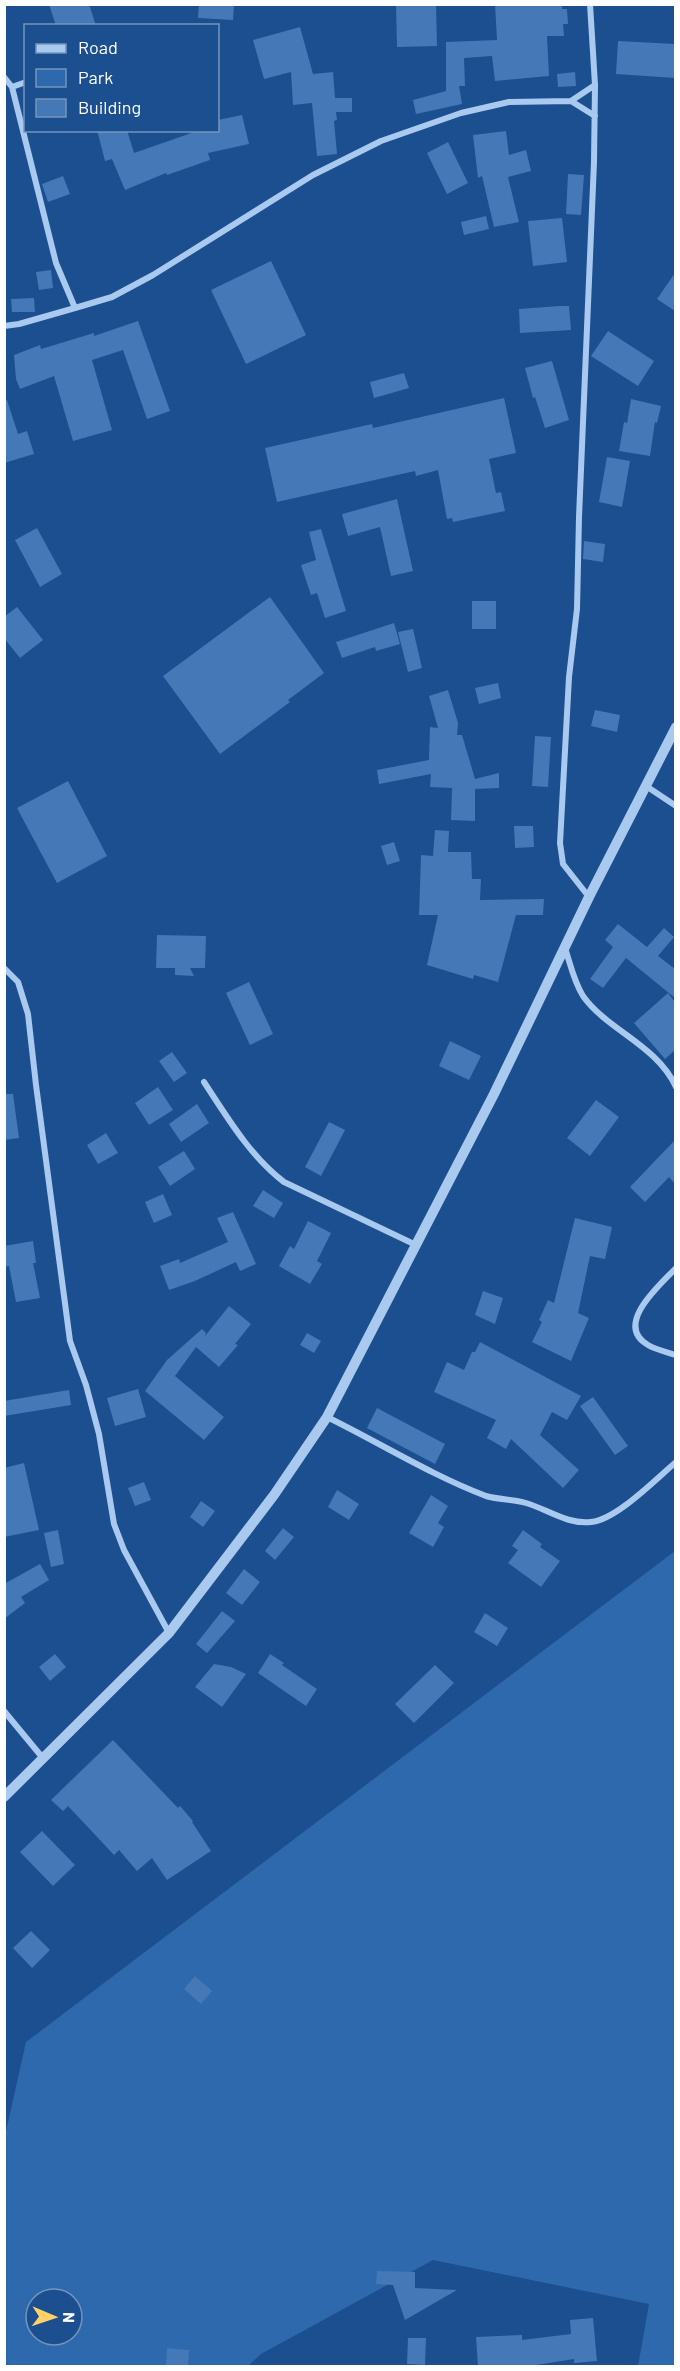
<svg xmlns="http://www.w3.org/2000/svg" width="680" height="2371" viewBox="0 0 680 2371" font-family="Barlow,sans-serif">
	<style>
		.green { fill: #2e69ad; fill-rule: evenodd }
		.building { fill: #4478b7 }
		.lines { fill: none; stroke-linecap: round; stroke-linejoin: round }
		.minor { stroke: #a9c9ee; stroke-width: 6 }
		.tertiary { stroke: #a9c9ee; stroke-width: 10 }
	</style>
	<rect width="100%" height="100%" fill="#1b4f8f"/>
	<path class="green" d="M675 1551V2366H638L649 2304 433 2260 261 2354 248 2366H5V2136L26 2042ZM36 2299H72V2335H36Z"/>
	<path class="building" d="M49 4H89L96 26H56Z
		M199 4H234L233 20 198 18Z
		M396 4H436L437 46 397 47Z
		M495 4H562V9H567L568 24H563L564 36H547L549 76 495 81 492 56 464 58 465 86H459L462 104 416 114 413 100 446 91V42L497 40Z
		M300 27 313 74 333 72 335 98H352V112H336L337 120 334 121 337 154 317 156 312 103 293 105 291 72 264 79 253 40Z
		M618 41 675 44V78L616 74Z
		M575 72 576 86 558 87 557 74Z
		M242 115 249 144 208 153 210 160 167 175 166 173 125 190 112 159 105 161 97 130H127L134 153 200 130H218V120Z
		M506 131 509 155 526 150 531 171 508 177 519 222 494 227 482 176 478 178 473 135Z
		M448 142 468 183 447 194 427 153Z
		M568 174 584 175 581 215 566 214Z
		M63 176 70 194 48 202 42 184Z
		M486 216 489 229 464 235 461 222Z
		M562 218 567 262 533 266 528 221Z
		M271 261 306 335 246 364 211 290Z
		M51 270 53 288 39 290 36 272Z
		M675 273V311L657 299Z
		M34 298 35 312H12L11 299Z
		M559 306H569L571 330 520 333 519 309Z
		M138 321 170 411 147 419 123 350 92 360 112 430 73 441 54 376 20 389 16 379 14 355 40 345 41 349 94 333V336Z
		M608 331 654 361 638 386 591 356Z
		M552 361 569 420 545 428 535 397 533 398 525 368Z
		M404 373 409 388 374 398 370 382Z
		M504 398 516 453 489 459 496 493 501 492 505 511 453 522 452 518 447 519 438 470 416 476 415 471 277 502 265 448 372 424 373 428Z
		M631 399 661 406 657 423 655 422 650 456 619 451 624 422 627 423Z
		M7 400 18 434 27 431 34 454 4 463V401Z
		M607 457 630 461 622 507 599 502Z
		M397 499 413 571 391 576 380 527 348 536 342 514Z
		M37 528 62 574 40 587 15 540Z
		M321 529 346 611 325 618 317 593 311 595 301 565 316 560 309 532Z
		M584 541 605 544 603 562 583 559Z
		M270 597 324 673 288 700 290 702 220 754 163 676Z
		M472 601H496V629H472Z
		M17 607 43 640 20 658 4 638V617Z
		M394 623 400 644 376 651 375 647 342 658 336 642Z
		M413 629 422 668 408 672 398 632Z
		M498 683 501 698 479 704 475 688Z
		M448 690 458 723 457 735H462L475 779 499 773V788L475 789V821L451 820 452 788 430 787 431 774 379 784 377 770 429 760 430 727 438 728 429 696Z
		M595 710 620 715 617 732 591 726Z
		M535 736 551 737 548 787 532 786Z
		M68 781 107 856 57 883 17 808Z
		M514 826H533L534 847 515 848Z
		M435 830 449 831 448 852H471L472 879H481L480 900 544 899 543 915H516L498 982 474 975 473 979 427 965 438 915H419L421 855 433 856Z
		M394 842 400 861 387 865 381 846Z
		M618 924 647 947 664 928 674 937 658 956 675 969V998L626 958 603 988 590 979 613 947 605 940Z
		M157 935 206 936 205 968H190L194 976 175 975V968H156Z
		M249 982 273 1034 250 1045 226 993Z
		M668 993 675 1002V1050L665 1059 634 1023Z
		M450 1041 481 1056 469 1080 439 1066Z
		M172 1052 187 1073 174 1082 159 1061Z
		M158 1087 173 1110 149 1125 135 1103Z
		M4 1094H13L19 1138 4 1140Z
		M596 1100 619 1117 590 1156 567 1138Z
		M197 1104 209 1123 181 1142 169 1124Z
		M329 1122 345 1130 321 1176 305 1167Z
		M106 1133 118 1153 98 1164 87 1145Z
		M675 1140V1184L669 1177 645 1202 630 1187Z
		M184 1151 195 1169 170 1186 158 1167Z
		M263 1190 283 1203 274 1218 253 1206Z
		M163 1194 172 1215 154 1223 145 1202Z
		M233 1212 256 1264 240 1271 236 1262 195 1281 169 1290 160 1266 179 1259 180 1263 228 1242 217 1218Z
		M575 1218 612 1227 605 1259 590 1256 578 1313 589 1318 571 1361 532 1342 542 1322 539 1320 548 1300 554 1303Z
		M308 1221 331 1233 317 1261 322 1264 310 1284 279 1266 290 1246 294 1249Z
		M33 1241 36 1263H33L40 1298 16 1302 9 1266 4 1267V1246Z
		M483 1291 503 1298 495 1324 475 1315Z
		M229 1306 251 1324 235 1344 238 1345 219 1367 196 1347 175 1376 224 1417 204 1440 145 1391 167 1360 202 1329 206 1333 205 1336Z
		M307 1333 321 1341 314 1353 300 1345Z
		M480 1342 581 1396 567 1420 552 1412 540 1435 579 1470 563 1488 511 1439 506 1449 487 1438 496 1420 434 1392 447 1362 464 1370 472 1352H475Z
		M138 1389 146 1417 115 1426 107 1398Z
		M69 1390 71 1405 4 1416V1401Z
		M593 1397 628 1446 615 1455 580 1406Z
		M377 1408 445 1444 435 1464 367 1428Z
		M24 1463 39 1530 4 1537V1468Z
		M144 1482 151 1500 135 1506 128 1488Z
		M337 1490 359 1504 349 1520 328 1507Z
		M431 1495 448 1506 438 1523 444 1527 433 1547 409 1533Z
		M201 1501 215 1511 203 1527 190 1517Z
		M283 1528 294 1537 275 1560 265 1551Z
		M58 1530 64 1564 51 1567 44 1533Z
		M523 1530 542 1544 540 1547 560 1561 541 1587 508 1563 518 1550 512 1546Z
		M40 1564 49 1580 21 1597 25 1603 4 1619V1584Z
		M244 1569 260 1582 242 1605 226 1593Z
		M222 1611 235 1621 207 1653 196 1644Z
		M485 1613 508 1628 497 1646 474 1632Z
		M55 1654 66 1667 50 1681 39 1667Z
		M270 1654 284 1663 282 1665 317 1689 306 1706 258 1673Z
		M214 1664 231 1667 246 1674 222 1707 195 1687Z
		M435 1665 454 1683 414 1723 395 1704Z
		M113 1740 178 1808 180 1806 193 1821 192 1822 211 1851 167 1880 152 1858 137 1871 119 1850 114 1855 68 1806 63 1811 51 1800Z
		M42 1831 75 1865 53 1886 20 1852Z
		M31 1931 50 1950 32 1968 13 1948Z
		M195 1976 212 1991 201 2004 184 1989Z
		M377 2271 415 2272V2288L457 2290 405 2320 393 2285 376 2284Z
		M593 2318 597 2361 574 2363V2359L524 2367H478L476 2337 522 2335V2340L571 2334 570 2320Z
		M408 2338H426L425 2365 407 2364Z
		M167 2348 189 2350 188 2367H166Z"/>
	<g class="lines">
		<path class="minor" d="M4 77 12 87 56 263 75 308 112 297 153 275 313 175 381 141 461 113 509 102 571 101 595 116
			M12 87 26 82
			M571 101 595 85
			M4 326 19 324 75 308
			M646 786 676 806
			M589 897 563 864 560 843 569 677 577 609 579 517 594 162 595 85 590 4
			M565 948C570 963 574 982 583 996 607 1030 657 1045 676 1087
			M4 968 18 982 28 1014 36 1085 70 1341 86 1385 99 1434 114 1524 124 1550 169 1633
			M204 1082C227 1117 250 1156 284 1182L416 1245
			M676 1268C660 1285 613 1325 648 1345 656 1350 667 1352 676 1355
			M327 1417C380 1443 431 1475 486 1496 500 1500 513 1499 526 1503 547 1509 568 1525 591 1522 616 1520 656 1479 676 1462
			M4 1711 42 1757"/>
		<path class="tertiary" d="M4 1797 169 1633 274 1495 327 1417 494 1094 589 897 676 727"/>
	</g>
	<rect width="680" height="2371" fill="none" stroke="#ffffff" stroke-width="12"/>
	<rect x="24" y="24" width="195" height="108" fill="#1b4f8f" stroke="#7695bc" stroke-width="1.5"/>
	<rect x="36" y="44" width="30" height="9" fill="#a9c9ee" stroke="#7695bc" stroke-width="1.5"/>
	<text x="78" y="54" font-size="18" fill="#ffffff">Road</text>
	<rect x="36" y="69" width="30" height="18" fill="#2e69ad" stroke="#7695bc" stroke-width="1.5"/>
	<text x="78" y="84" font-size="18" fill="#ffffff">Park</text>
	<rect x="36" y="99" width="30" height="18" fill="#4478b7" stroke="#7695bc" stroke-width="1.5"/>
	<text x="78" y="114" font-size="18" fill="#ffffff">Building</text>
	<g transform="translate(54 2317) rotate(92)"><circle r="28" fill="#1b4f8f" stroke="#7695bc" stroke-width="1.5"/>
	<path d="M0-4.5L10 22L0 15L-10 22Z" fill="#ffd166"/>
	<text y="-9" font-size="16" font-weight="bold" text-anchor="middle" fill="#ffffff">N</text>
	</g>
</svg>
